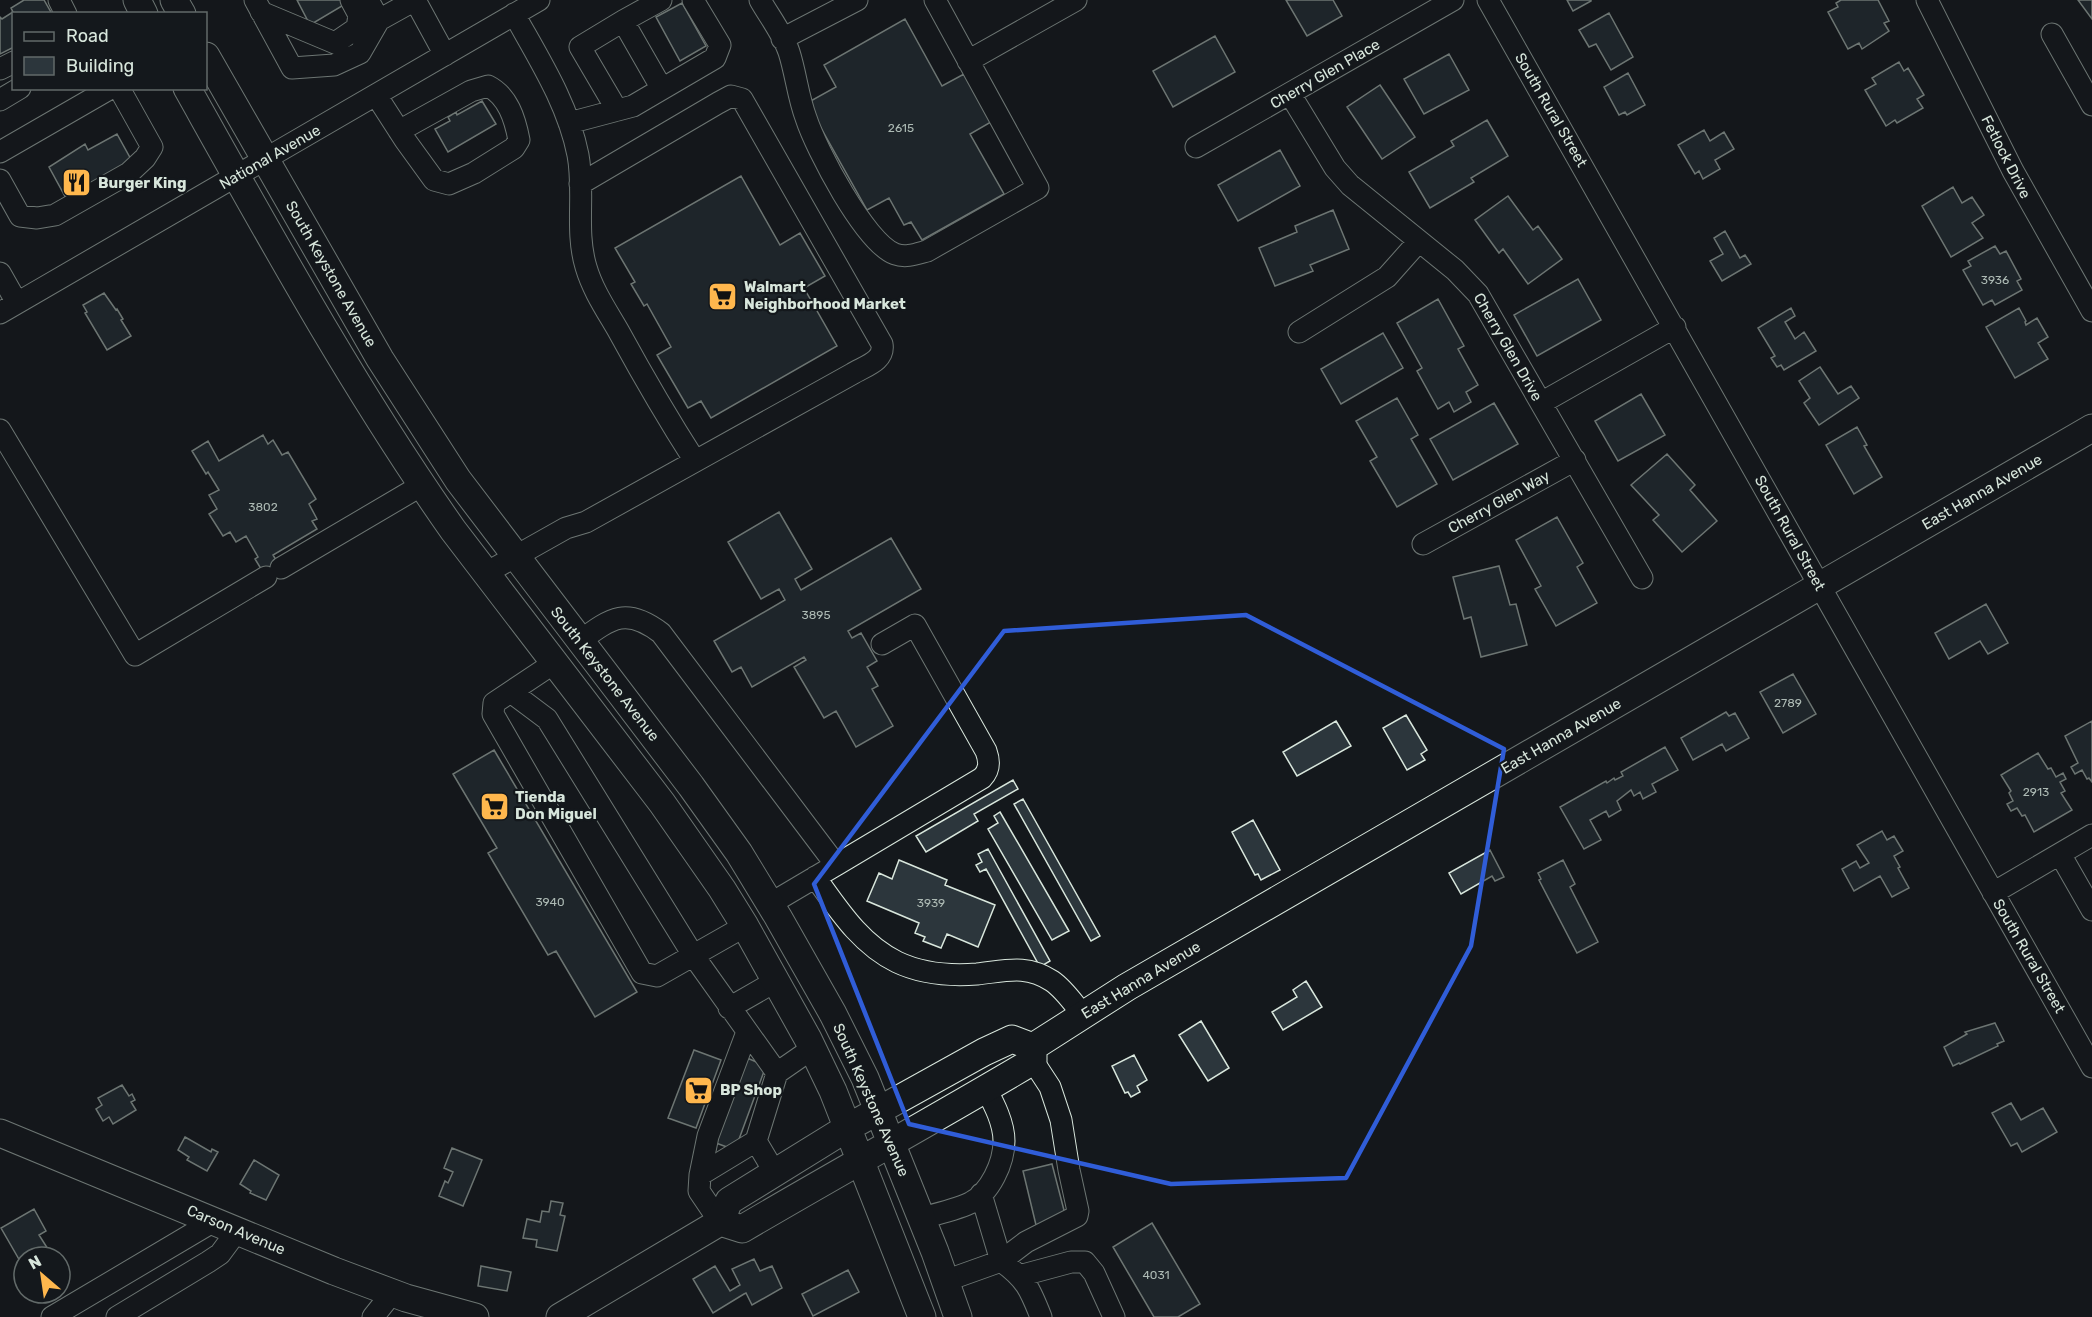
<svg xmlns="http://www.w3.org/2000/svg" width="2092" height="1317" viewBox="0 0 2092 1317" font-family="Rubik,sans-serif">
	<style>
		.building { fill: #2c363c; stroke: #d8e6dc; stroke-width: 1.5 }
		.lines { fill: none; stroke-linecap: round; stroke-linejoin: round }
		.minor-casing { stroke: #d8e6dc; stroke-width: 23 }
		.major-casing { stroke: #d8e6dc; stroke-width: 29 }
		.minor { stroke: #14181c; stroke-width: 21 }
		.major { stroke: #14181c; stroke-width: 27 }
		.marked { fill: none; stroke: #305dd8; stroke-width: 4.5; stroke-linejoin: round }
		.labels { text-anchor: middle; stroke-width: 4.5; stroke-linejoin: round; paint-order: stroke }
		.number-label { font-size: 12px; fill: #adbab4 }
		.street-label { font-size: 15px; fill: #d8e6dc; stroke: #14181c }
		.poi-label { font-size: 15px; font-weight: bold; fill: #d8e6dc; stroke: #14181c; text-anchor: start }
	</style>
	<rect width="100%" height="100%" fill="#14181c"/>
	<path class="building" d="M24 0H44L52 14H14V47L0 54V17L2 19 13 12 11 8Z
		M297 0H345L347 3 310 25Z
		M1286 0H1333L1342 16 1307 36Z
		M1567 0H1591V1L1573 11Z
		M1841 0H1878L1889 21 1884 23 1889 31 1862 49 1859 43 1848 49 1828 12 1838 7 1836 3Z
		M2078 0H2092V19Z
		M682 3 706 46 680 61 656 17Z
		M1609 13 1633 57 1611 70 1596 44 1589 47 1579 30Z
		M905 19 942 86 964 74 991 122 970 134 1004 194 922 240 911 222 904 225 889 198 867 210 807 103 836 87 824 65Z
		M1215 36 1235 72 1173 107 1153 71Z
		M1449 54 1469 90 1424 114 1404 79Z
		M1899 62 1904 71 1908 68 1924 95 1917 99 1923 108 1897 123 1895 120 1886 126 1865 90 1876 84 1872 78Z
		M1628 73 1645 105 1627 115 1625 112 1619 115 1604 87Z
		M1380 85 1415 137 1382 159 1347 107Z
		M482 101 496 124 448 152 435 129 450 121 448 117 456 112 457 115Z
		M1487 120 1508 156 1471 178 1474 182 1430 208 1409 172 1454 146 1451 141Z
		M1704 130 1710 141 1724 132 1734 149 1715 160 1720 169 1703 179 1699 171 1695 174 1678 145Z
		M117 134 133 163 67 200 49 167 85 144 88 150Z
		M1280 150 1300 186 1238 221 1218 185Z
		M741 176 780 245 800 233 825 276 804 288 837 346 711 418 701 401 688 408 657 355 671 347 647 304 644 306 631 284 635 282 615 248Z
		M1953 187 1962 203 1972 197 1984 215 1972 223 1983 238 1951 257 1922 206Z
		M1508 196 1533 230 1538 226 1562 259 1528 284 1503 249 1499 253 1475 220Z
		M1333 210 1349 249 1310 265 1313 271 1275 286 1259 248 1297 232 1295 226Z
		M1725 231 1740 258 1745 255 1751 264 1722 281 1710 261 1723 254 1714 238Z
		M1995 246 2000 254 2006 251 2021 279 2017 281 2022 290 1995 305 1992 300 1983 305 1963 270 1971 266 1968 261Z
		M1578 279 1601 320 1537 356 1514 315Z
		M104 293 116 310 117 309 123 319 121 320 131 336 107 350 85 313 87 312 83 305Z
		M1438 299 1464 346 1458 349 1478 385 1466 392 1471 402 1454 412 1449 402 1438 409 1417 371 1422 368 1397 323Z
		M1791 308 1795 316 1785 322 1795 339 1804 332 1816 351 1784 370 1781 365 1777 367 1771 358 1775 356 1758 328Z
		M2019 308 2026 321 2025 322 2026 325 2037 318 2048 337 2038 343 2048 359 2015 378 1986 327Z
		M1383 333 1403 368 1341 404 1321 369Z
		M1820 367 1838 394 1851 386 1859 398 1819 425 1804 403 1810 398 1799 381Z
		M1641 394 1665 435 1618 461 1595 421Z
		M1397 398 1418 435 1411 439 1437 484 1397 507 1370 461 1377 457 1356 421Z
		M1494 403 1518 444 1453 480 1430 439Z
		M1857 427 1867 445 1864 446 1882 477 1854 494 1826 445Z
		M263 435 268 444 273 440 282 455 288 452 316 499 309 504 317 519 312 521 317 529 273 555 284 573 269 582 255 559 258 557 246 536 236 542 230 532 223 536 209 514 217 509 209 495 219 490 208 472 206 474 192 451 208 441 219 461Z
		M1667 454 1695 485 1690 490 1717 521 1682 552 1653 520 1659 515 1631 485Z
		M779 512 812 569 795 579 801 590 891 538 921 589 848 631 852 638 861 633 877 661 867 667 878 686 872 689 893 726 856 747 836 711 824 718 794 667 806 660 804 657 752 687 741 667 732 672 714 641 785 600 779 589 761 599 728 542Z
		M1557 517 1583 563 1577 567 1597 603 1556 626 1535 589 1541 586 1516 540Z
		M1499 566 1510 605 1516 604 1527 645 1481 657 1471 617 1464 619 1453 577Z
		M1986 604 2008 643 1988 654 1980 641 1949 659 1935 633Z
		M1793 674 1816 714 1783 733 1760 692Z
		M1726 712 1729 716 1735 713 1749 738 1726 751 1722 744 1693 760 1681 738Z
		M1406 715 1427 750 1421 754 1425 760 1407 770 1383 728Z
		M1336 721 1351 746 1297 776 1283 752Z
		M2092 721V782L2089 778 2087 779 2082 770 2075 774 2071 767 2078 763 2065 736Z
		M1665 747 1678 770 1652 784 1656 792 1643 799 1640 792 1634 796 1631 790 1617 801 1621 810 1609 817 1606 811 1590 820 1601 840 1584 849 1560 807 1606 781 1607 783 1614 778 1615 780 1623 776 1621 772Z
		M494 750 637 992 595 1017 556 951 548 955 488 853 497 848 453 774Z
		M2038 753 2048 769 2051 768 2056 777 2063 773 2066 779 2060 782 2065 791 2061 793 2072 810 2034 832 2025 815 2022 816 2017 808 2011 811 2007 804 2013 801 2009 793 2011 791 2001 775Z
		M1013 780 1018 789 974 814 978 821 926 852 916 836Z
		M1023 799 1100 936 1091 941 1014 804Z
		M1000 812 1069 931 1052 940 988 829 998 823 994 816Z
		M1253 820 1280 870 1261 880 1258 874 1255 875 1232 832Z
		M1882 831 1887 840 1894 836 1903 851 1894 856 1900 867 1898 868 1909 888 1892 897 1880 876 1854 891 1842 869 1856 861 1860 868 1869 863 1857 845Z
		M988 849 1050 961 1040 967 986 869 980 872 976 865 982 862 978 854Z
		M1490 850 1504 877 1495 881 1492 876 1461 894 1449 873Z
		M899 860 947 880 945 885 995 905 978 947 947 934 941 948 923 941 925 937 915 933 919 923 867 901 879 873 892 879Z
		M1563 860 1575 884 1570 887 1598 942 1577 953 1539 880 1541 879 1538 873Z
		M1306 981 1322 1007 1283 1030 1272 1012 1297 997 1293 990Z
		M1201 1021 1229 1068 1208 1081 1179 1035Z
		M1995 1023 2004 1041 1997 1044 1998 1046 1960 1064 1959 1063 1953 1066 1944 1047 1967 1034 1965 1032Z
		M694 1050 721 1060 696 1128 668 1118Z
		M1134 1055 1147 1080 1137 1086 1140 1092 1131 1097 1128 1092 1125 1093 1112 1066Z
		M747 1058 766 1066 735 1150 716 1143Z
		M122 1085 129 1096 132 1094 135 1100 131 1102 136 1110 113 1124 109 1117 103 1121 96 1109 102 1105 98 1098Z
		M2011 1103 2021 1120 2043 1108 2057 1132 2022 1152 2017 1143 2011 1146 1992 1113Z
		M185 1137 211 1152 212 1149 218 1152 207 1171 187 1160 189 1157 178 1150Z
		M452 1148 482 1160 463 1206 439 1196 445 1181 448 1183 453 1172 444 1168Z
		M254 1160 279 1175 266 1200 250 1193 251 1191 240 1184Z
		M1052 1164 1066 1218 1036 1225 1023 1171Z
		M551 1201 563 1203 560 1215 565 1216 557 1251 536 1247 537 1240 523 1238 527 1219 540 1222 542 1211 549 1212Z
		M34 1209 46 1231 39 1235 53 1257H24V1268L1 1228Z
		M1152 1223 1200 1304 1178 1317H1154L1113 1247Z
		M754 1259 760 1271 772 1266 782 1288 752 1305 746 1293 744 1294 713 1313 693 1279 715 1266 730 1291 740 1285 732 1269Z
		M481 1266 511 1272 507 1291 478 1286Z
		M848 1270 859 1292 813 1316 802 1294Z"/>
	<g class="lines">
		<defs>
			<path id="minor" d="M59 0 66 14
				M255 0 292 68 334 65 360 53 379 20 415 0
				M368 0 379 20
				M415 0 445 55
				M760 0C769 16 783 34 789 52 796 74 798 97 806 118 816 149 865 243 895 254 906 258 916 254 927 251L1038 188 935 0
				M1488 0 2092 1067
				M1927 0 2013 171 2092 311
				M261 12 335 43 357 28 359 15 351 0
				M514 14C539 59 568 104 578 155 585 192 575 231 586 267 593 291 607 311 619 332 643 376 668 419 695 461
				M623 21 661 0
				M2052 34 2092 105
				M782 39 857 0
				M968 61 1076 0
				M0 69 14 62
				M662 89 715 58 720 45 693 0
				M1290 94 1335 168 1350 185 1455 270 1478 294 1642 578
				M376 95 405 140 434 180 449 184 474 173 514 148 519 140C515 119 508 96 488 86L471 91 399 131
				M0 100 20 88
				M569 123 633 106 662 89 623 21 580 47 617 110
				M1196 147 1453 0
				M0 152 111 88
				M0 180 20 216 37 218 55 215 129 173 145 158 152 147 119 88
				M0 273 17 303
				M0 313 539 0
				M1299 332 1387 277 1419 241
				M1541 403 1675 327
				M0 430 135 655 266 577
				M1423 544 1575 460
				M281 568 422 485
				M486 573 566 528 586 522 852 374C865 366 885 361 882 344L742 99 731 96 718 103 580 184
				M580 641C612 617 627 607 661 633L836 865 770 904
				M554 663 494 703 493 714 642 973 657 976 745 926
				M511 692 547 719 693 955 777 1073 756 1141 700 1175 699 1191 720 1222
				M2060 854 2092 910
				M836 865 982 778C990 770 990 762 986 751L915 625 882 644
				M815 877C838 909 860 944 897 962 922 974 950 976 977 974 1006 971 1026 964 1052 981 1064 989 1074 1004 1083 1015
				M1993 893 2092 835
				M729 1008 776 981
				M777 1073 813 1048
				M756 1141 775 1173
				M700 1175 708 1136 747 1032
				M981 1194 1001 1261 1026 1242 1077 1216 1078 1211 1069 1170 1061 1120 1050 1087 1033 1061
				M921 1218C937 1214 955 1210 970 1203 990 1193 1004 1163 1004 1141 1004 1123 994 1104 986 1089
				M1019 1276 1071 1262H1085L1094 1273 1114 1317
				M945 1281 1001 1261C1026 1279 1030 1289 1041 1317
				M52 1317 214 1221
				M117 1317 208 1262 220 1254 237 1231
				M373 1317 393 1292"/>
			<path id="major" d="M137 0 144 14
				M174 0 182 14
				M206 56 380 359 458 480 691 786 739 853 778 917 833 1014 865 1078 935 1252 958 1317
				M187 88C271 238 354 389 453 530L662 803 722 889 745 926 808 1039 833 1091 922 1317
				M1033 1047 1127 987 2092 428
				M0 1133 334 1271 406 1298 475 1317
				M720 1222 742 1229C839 1172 937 1118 1033 1061V1047
				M560 1317 720 1222 729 1201 847 1128 984 1052 1012 1039 1033 1047"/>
		</defs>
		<use href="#minor" class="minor-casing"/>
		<use href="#major" class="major-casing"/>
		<use href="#minor" class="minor"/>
		<use href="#major" class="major"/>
	</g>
	<path d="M0 0H2092V1317H0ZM1246 615 1504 749 1471 946 1346 1178 1171 1184 909 1124 814 884 1004 631Z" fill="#14181c" fill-opacity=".55" fill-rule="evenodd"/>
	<path class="marked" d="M1246 615 1504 749 1471 946 1346 1178 1171 1184 909 1124 814 884 1004 631Z"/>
	<defs>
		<symbol id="restaurant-square" viewBox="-11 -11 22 22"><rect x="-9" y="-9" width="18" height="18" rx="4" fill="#ffb74d" stroke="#14181c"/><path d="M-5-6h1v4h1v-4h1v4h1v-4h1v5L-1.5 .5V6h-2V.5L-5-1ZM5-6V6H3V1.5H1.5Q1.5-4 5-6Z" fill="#111"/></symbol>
		<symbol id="supermarket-square" viewBox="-11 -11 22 22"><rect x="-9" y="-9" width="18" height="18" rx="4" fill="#ffb74d" stroke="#14181c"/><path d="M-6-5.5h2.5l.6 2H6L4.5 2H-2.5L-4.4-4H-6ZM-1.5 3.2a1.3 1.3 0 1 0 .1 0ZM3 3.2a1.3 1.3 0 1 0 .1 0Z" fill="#111"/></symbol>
	</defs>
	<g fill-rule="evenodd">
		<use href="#restaurant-square" x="60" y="166" width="33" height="33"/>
		<use href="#supermarket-square" x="706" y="280" width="33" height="33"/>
		<use href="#supermarket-square" x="478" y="790" width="33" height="33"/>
		<use href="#supermarket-square" x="682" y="1074" width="33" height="33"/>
	</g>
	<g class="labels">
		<g class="number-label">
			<text x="901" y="132">2615</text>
			<text x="1995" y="284">3936</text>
			<text x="263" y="511">3802</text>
			<text x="816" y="619">3895</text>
			<text x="1788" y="707">2789</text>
			<text x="2036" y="796">2913</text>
			<text x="550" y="906">3940</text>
			<text x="931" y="907">3939</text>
			<text x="1156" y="1279">4031</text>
		</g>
		<g class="street-label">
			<text transform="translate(1325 74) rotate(-30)" y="5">Cherry Glen Place</text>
			<text transform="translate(1551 110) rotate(60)" y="5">South Rural Street</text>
			<text transform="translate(270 157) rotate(-30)" y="5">National Avenue</text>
			<text transform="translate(2006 157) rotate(63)" y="5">Fetlock Drive</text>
			<text transform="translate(331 274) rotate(60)" y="5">South Keystone Avenue</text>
			<text transform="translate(1508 347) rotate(60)" y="5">Cherry Glen Drive</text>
			<text transform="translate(1982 492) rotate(-30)" y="5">East Hanna Avenue</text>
			<text transform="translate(1499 502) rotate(-29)" y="5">Cherry Glen Way</text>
			<text transform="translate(1790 533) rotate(61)" y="5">South Rural Street</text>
			<text transform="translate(605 674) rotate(52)" y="5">South Keystone Avenue</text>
			<text transform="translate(1561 736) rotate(-30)" y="5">East Hanna Avenue</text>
			<text transform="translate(2029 956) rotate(60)" y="5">South Rural Street</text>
			<text transform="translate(1141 980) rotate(-31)" y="5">East Hanna Avenue</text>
			<text transform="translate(871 1100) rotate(66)" y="5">South Keystone Avenue</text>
			<text transform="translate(236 1230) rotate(23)" y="5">Carson Avenue</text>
		</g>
		<g class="poi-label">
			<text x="98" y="188">Burger King</text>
			<text x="744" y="292">Walmart<tspan x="744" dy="17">Neighborhood Market</tspan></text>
			<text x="515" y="802">Tienda<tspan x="515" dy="17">Don Miguel</tspan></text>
			<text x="720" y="1095">BP Shop</text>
		</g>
	</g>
	<rect x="12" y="12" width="195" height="78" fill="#14181c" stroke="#626a69" stroke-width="1.5"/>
	<rect x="24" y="32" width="30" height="9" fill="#14181c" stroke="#626a69" stroke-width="1.5"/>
	<text x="66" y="42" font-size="18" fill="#d8e6dc">Road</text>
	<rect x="24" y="57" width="30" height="18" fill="#2c363c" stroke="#626a69" stroke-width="1.5"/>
	<text x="66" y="72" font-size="18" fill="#d8e6dc">Building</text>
	<g transform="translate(42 1275) rotate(331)"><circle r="28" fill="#14181c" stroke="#626a69" stroke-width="1.5"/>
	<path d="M0-4.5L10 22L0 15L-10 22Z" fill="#ffb74d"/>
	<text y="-9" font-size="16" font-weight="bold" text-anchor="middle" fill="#d8e6dc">N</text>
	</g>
</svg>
